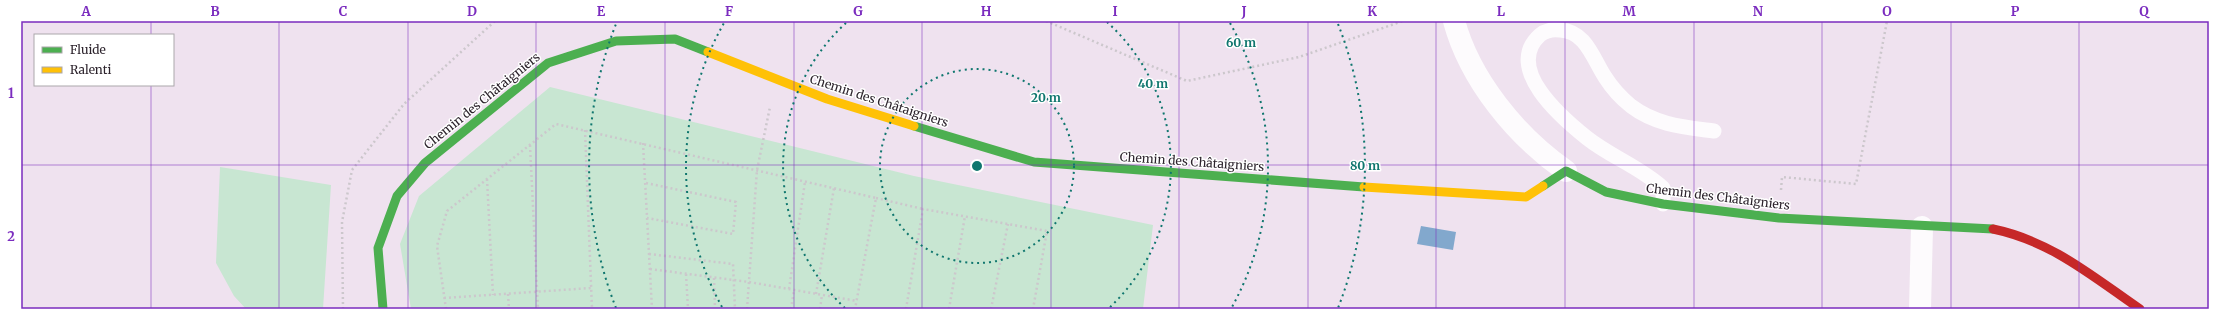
<svg xmlns="http://www.w3.org/2000/svg" width="2230" height="330" viewBox="0 0 2230 330" font-family="Merriweather,serif">
	<style>
		.green { fill: #c8e6d2 }
		.water { fill: #82a8cd }
		.lines { fill: none; stroke-linecap: round; stroke-linejoin: round }
		.path { stroke: #ccc7cc; stroke-width: 2.5; stroke-dasharray: 2 3; stroke-linecap: butt }
		.lane { stroke: #fdfbfd; stroke-width: 15 }
		.street { stroke: #fdfbfd; stroke-width: 22 }
		.fast { stroke: #4caf50; stroke-width: 9 }
		.slow { stroke: #ffc107; stroke-width: 9 }
		.jam { stroke: #c62828; stroke-width: 9 }
		.grid { fill: none; stroke: #7b2cbf; stroke-width: 1; stroke-opacity: 0.55 }
		.ring { fill: none; stroke: #0f766e; stroke-width: 2; stroke-dasharray: 2 4 }
		.labels { text-anchor: middle; stroke-width: 3; stroke-linejoin: round; paint-order: stroke }
		.street-label { font-size: 12px; fill: #2c232c; stroke: #fff }
		.centre { fill: #0f766e; stroke: #fff; stroke-width: 2 }
		.ring-label { font-size: 12px; text-anchor: middle; font-weight: bold; fill: #0f766e; stroke: #fff; stroke-width: 3; stroke-linejoin: round; paint-order: stroke }
		.neatline { fill: none; stroke: #7b2cbf; stroke-width: 1.5 }
		.grid-label { font-size: 13px; text-anchor: middle; font-weight: bold; fill: #7b2cbf }
	</style>
	<rect width="100%" height="100%" fill="#efe2ef"/>
	<path class="green" d="M550 87 914 176 1153 225 1143 309H411L400 244 419 196Z
		M220 167 331 185 323 309H246L234 296 216 263Z"/>
	<path class="water" d="M1421 226 1456 232 1453 250 1417 244Z"/>
	<g class="lines">
		<path class="path" d="M1046 21 1187 81 1299 57 1403 21
			M585 130 592 309
			M643 143 652 309
			M530 145 538 309
			M487 179 493 295
			M646 183 736 202 733 234 647 218
			M1781 190 1782 177 1856 184 1887 21
			M876 198 923 209
			M649 254 733 264 735 309
			M650 269 749 282 857 301
			M686 274 688 309
			M714 278 715 309
			M789 289 805 182
			M508 294 509 309
			M816 294 834 188
			M444 298 591 288
			M343 309 342 222 352 170 404 104 495 21
			M446 309 437 246 447 211 556 124 876 198 855 309
			M747 309 757 170 770 107
			M791 309 794 290
			M820 309 822 295
			M906 309 923 209 1047 231 1033 309
			M949 309 965 216
			M991 309 1008 224"/>
		<path class="lane" d="M1663 204V188C1640 167 1611 157 1587 138 1562 118 1503 68 1540 35 1545 31 1553 29 1560 30 1586 31 1593 59 1605 77 1612 88 1621 98 1631 106 1656 125 1684 127 1714 131"/>
		<path class="street" d="M1454 21C1470 80 1516 136 1566 171
			M1920 309 1922 227"/>
		<path class="fast" d="M914 126 1034 162 1364 187
			M1543 186 1566 171 1606 192 1663 204 1779 218 1993 229
			M383 309 378 248 397 196 425 163 548 63 616 41 675 39 708 52"/>
		<path class="slow" d="M708 52 827 99 914 126
			M1364 187 1526 197 1543 186"/>
		<path class="jam" d="M1993 229C2051 241 2092 276 2140 309"/>
	</g>
	<path class="grid" d="M151 21V35M279 21V309M408 21V309M536 21V309M665 21V309M794 21V309M922 21V309M1051 21V309M1179 21V309M1308 21V309M1436 21V309M1565 21V309M1694 21V309M1822 21V309M1951 21V309M2079 21V309M151 85V309M21 165H2209"/>
	<g class="ring">
		<circle cx="977" cy="166" r="97"/>
		<path d="M845 308A194 194 0 0 1 847 22M1107 22A194 194 0 0 1 1109 308"/>
		<path d="M722 307A291 291 0 0 1 724 23M1230 23A291 291 0 0 1 1232 307"/>
		<path d="M616 308A388 388 0 0 1 616 24M1338 24A388 388 0 0 1 1338 308"/>
	</g>
	<g class="labels">
		<g class="street-label">
			<text transform="translate(482 101) rotate(-39)" y="4">Chemin des Châtaigniers</text>
			<text transform="translate(879 101) rotate(18)" y="4">Chemin des Châtaigniers</text>
			<text transform="translate(1192 162) rotate(4)" y="4">Chemin des Châtaigniers</text>
			<text transform="translate(1718 197) rotate(7)" y="4">Chemin des Châtaigniers</text>
		</g>
	</g>
	<circle cx="977" cy="166" r="6" class="centre"/>
	<g class="ring-label">
		<text x="1241" y="47">60 m</text>
		<text x="1153" y="88">40 m</text>
		<text x="1046" y="102">20 m</text>
		<text x="1365" y="170">80 m</text>
	</g>
	<rect width="2230" height="330" fill="none" stroke="#ffffff" stroke-width="44"/>
	<rect x="34" y="34" width="140" height="52" fill="#ffffff" stroke="#aba7ab"/>
	<rect x="42" y="47" width="20" height="6" fill="#4caf50" stroke="#aba7ab"/>
	<text x="70" y="54" font-size="12" fill="#2c232c">Fluide</text>
	<rect x="42" y="67" width="20" height="6" fill="#ffc107" stroke="#aba7ab"/>
	<text x="70" y="74" font-size="12" fill="#2c232c">Ralenti</text>
	<rect x="22" y="22" width="2186" height="286" class="neatline"/>
	<g class="grid-label">
		<text x="86" y="16">A</text>
		<text x="215" y="16">B</text>
		<text x="343" y="16">C</text>
		<text x="472" y="16">D</text>
		<text x="601" y="16">E</text>
		<text x="729" y="16">F</text>
		<text x="858" y="16">G</text>
		<text x="986" y="16">H</text>
		<text x="1115" y="16">I</text>
		<text x="1244" y="16">J</text>
		<text x="1372" y="16">K</text>
		<text x="1501" y="16">L</text>
		<text x="1629" y="16">M</text>
		<text x="1758" y="16">N</text>
		<text x="1887" y="16">O</text>
		<text x="2015" y="16">P</text>
		<text x="2144" y="16">Q</text>
		<text x="11" y="98">1</text>
		<text x="11" y="241">2</text>
	</g>
</svg>
